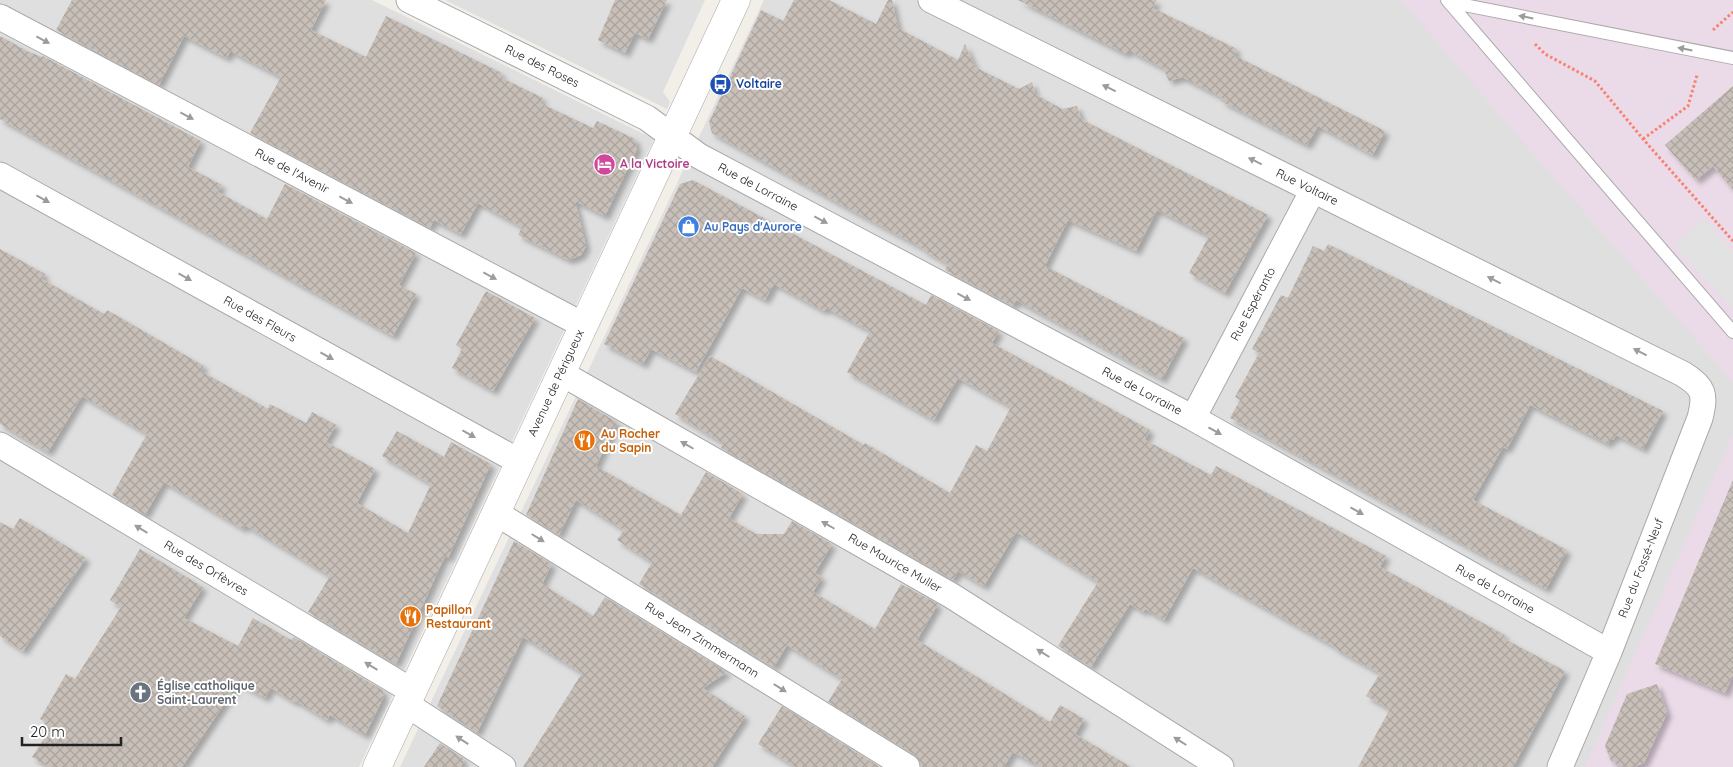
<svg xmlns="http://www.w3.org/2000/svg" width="1733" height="767" viewBox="0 0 1733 767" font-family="Quicksand,sans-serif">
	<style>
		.residential { fill: #e0dfdf }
		.industrial { fill: #ebdbe8 }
		.parking { fill: #e2e2e2 }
		.building { fill: url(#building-cross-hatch); filter: url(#shadow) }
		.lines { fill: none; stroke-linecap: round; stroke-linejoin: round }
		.service-casing { stroke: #a9a9a9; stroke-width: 14 }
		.minor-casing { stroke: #a9a9a9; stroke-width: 27 }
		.tertiary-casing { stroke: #a9a9a9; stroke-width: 29 }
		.path { stroke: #fa8072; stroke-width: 3; stroke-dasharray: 2.5 2.5; stroke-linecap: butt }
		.service { stroke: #fff; stroke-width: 12 }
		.minor { stroke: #fff; stroke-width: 25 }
		.tertiary { stroke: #fff; stroke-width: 28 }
		.oneway { fill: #9c9c9c }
		.labels { text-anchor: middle; stroke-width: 4; stroke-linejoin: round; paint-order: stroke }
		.street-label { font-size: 12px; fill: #222; stroke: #fff }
		.transit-label { font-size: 12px; font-weight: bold; fill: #164399; stroke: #fff; text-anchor: start }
		.hotel-label { font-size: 12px; font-weight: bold; fill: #b23c85; stroke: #fff; text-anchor: start }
		.shop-label { font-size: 12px; font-weight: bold; fill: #366cbe; stroke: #fff; text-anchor: start }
		.food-label { font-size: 12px; font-weight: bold; fill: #c56008; stroke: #fff; text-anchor: start }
		.worship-label { font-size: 12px; font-weight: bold; fill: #5b616d; stroke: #fff; text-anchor: start }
	</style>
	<defs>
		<pattern id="building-cross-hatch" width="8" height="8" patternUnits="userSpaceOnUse" patternTransform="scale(1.25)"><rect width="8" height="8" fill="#c7bfb8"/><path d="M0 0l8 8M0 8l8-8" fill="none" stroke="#aba49e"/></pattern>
		<filter id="shadow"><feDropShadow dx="4.5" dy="4.5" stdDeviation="2.5" flood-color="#0004"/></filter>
	</defs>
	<rect width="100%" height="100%" fill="#f2efe9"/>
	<path class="residential" d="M0 0H372L654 139 359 767H0Z
		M445 0H705L663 92 670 102 667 109Z
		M764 0H1733V767H400Z"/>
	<path class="industrial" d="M1401 0H1733V382L1509 126Z
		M1733 434V767H1585L1591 753Z"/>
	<path class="parking" d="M1704 219 1733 252V310L1675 245Z"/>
	<path class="building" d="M72 0H326L311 30 366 57 386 16 502 73 500 77 543 98 540 103 593 128 597 121 635 139 637 149 605 216 575 201 586 246 581 255 569 260 518 235 522 227 478 203 461 234 434 220 430 228 250 133 281 77 230 51 227 58 184 36 159 85 56 30Z
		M615 0H667L648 39 635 33 625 53 598 40Z
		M794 0H829L876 24 888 0H892L898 28 958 60 965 44 975 67 1019 89 1032 82 1035 94 1062 109 1077 106 1081 119 1216 188 1268 215 1225 293 1189 273 1209 236 1157 210 1136 251 1068 220 1045 266 1184 338 1162 379 1016 300 1013 306 945 270 948 264 923 250 924 249 833 200 712 133 709 122 761 10 783 21Z
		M1018 0H1157L1153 8 1237 49 1234 55 1385 131 1373 155 1318 126 1307 145 1221 101 1223 98 1182 77 1169 81 1163 68 1128 50 1126 54Z
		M0 36 27 51 42 57 43 56 201 141 188 167 222 185 218 192 267 219 285 184 416 253 399 285 416 294 393 336 0 119Z
		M1733 86V190L1713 166 1696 180 1665 145Z
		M693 180 926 305 931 295 999 331 992 343 1150 430 1145 440 1211 475 1216 466 1386 556 1380 567 1505 635 1503 638 1565 671 1513 767H1358L1390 709 1366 696 1380 673 1334 648 1335 647 1193 568 1164 620 1145 609 1143 612 1130 604 1091 667 1058 646 1098 582 1016 532 984 586 958 571 953 580 721 448 723 443 675 414 710 356 864 445 865 443 950 493 976 445 987 451 1011 407 958 378 934 420 847 372 870 331 826 308 824 311 774 284 765 300 742 288 696 372 651 349 643 364 604 344 680 184Z
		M1328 244 1663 411 1643 449 1616 435 1613 440 1611 438 1608 444 1530 405 1507 449 1503 447 1473 500 1567 550 1546 589 1230 418 1240 400 1235 397 1259 353 1252 349 1281 295 1288 298 1313 246 1324 251Z
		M0 249 45 274 42 279 104 314 107 310 204 366 201 371 268 409 270 404 306 423 312 412 336 425 326 442 375 469 357 503 408 533 431 484 382 456 397 431 444 457 451 442 491 464 448 558 445 556 396 664 308 612 330 576 245 525 243 529 164 482 145 515 112 495 147 434 82 396 48 452 0 424Z
		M486 291 535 318 493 391 452 368 462 349 456 345Z
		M578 399 617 422 596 466 681 515 706 472 743 494 729 518 756 534H784L792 521 832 544 815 573 822 577 813 592 875 629 901 584 938 604 917 640 1050 722 1060 705 1084 719 1075 734 1131 767H1040L1013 752 1004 767H921L919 760 915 755 828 702 842 679 787 645 774 667 639 584 652 562 617 540 624 530 576 500 559 535 526 515Z
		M1733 480V675L1725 693 1655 664Z
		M20 518 86 558 23 651 0 636V522L13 529Z
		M514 541 552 564 542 584 593 616 605 597 727 672 703 688 745 716 712 767H523L582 673 523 637 477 733 437 706Z
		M140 549 203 587 184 618 238 646 253 618 291 640 294 637 384 691 382 695 384 696 365 735 330 715 327 720 296 701 294 702 271 688 265 698 238 683 182 767H49L32 757 47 734 41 729 45 722 40 719 66 674 75 679 121 607 110 600Z
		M1657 684 1667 713 1644 763 1634 767H1623L1611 761 1605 746 1627 694Z
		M782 706 880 767H796L758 744Z
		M440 743 464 759 461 767H424Z"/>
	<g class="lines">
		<defs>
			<path id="service" d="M1447 0 1733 332
				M1449 2 1733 58"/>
			<path id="minor" d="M409 0 647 118 699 156 1193 418 1609 652
				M931 0 1683 374C1704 387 1706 394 1700 418L1609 652 1560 767
				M0 17 583 325
				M0 175 520 462
				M561 373 952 596 1221 767
				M1193 418 1313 190
				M0 445 412 691
				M496 513 907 767
				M406 704 503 767"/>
			<path id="tertiary" d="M377 767 736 0"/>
		</defs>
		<use href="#service" class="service-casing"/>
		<use href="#minor" class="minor-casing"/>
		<use href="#tertiary" class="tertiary-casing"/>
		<path class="path" d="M1713 30 1733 12
			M1535 44 1545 54 1595 81 1643 139 1733 241
			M1643 139 1688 106 1697 75"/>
		<use href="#service" class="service"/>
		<use href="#minor" class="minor"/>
		<use href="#tertiary" class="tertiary"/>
	</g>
	<defs><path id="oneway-solid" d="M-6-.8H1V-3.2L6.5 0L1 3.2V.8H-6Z" transform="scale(1.25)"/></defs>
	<g class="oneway">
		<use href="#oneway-solid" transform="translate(1526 17) rotate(-169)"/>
		<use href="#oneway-solid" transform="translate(43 40) rotate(28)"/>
		<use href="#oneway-solid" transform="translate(1685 49) rotate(-169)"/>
		<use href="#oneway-solid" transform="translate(1109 88) rotate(-154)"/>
		<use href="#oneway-solid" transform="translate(187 116) rotate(28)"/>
		<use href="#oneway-solid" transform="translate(1255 161) rotate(-154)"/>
		<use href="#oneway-solid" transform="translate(43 199) rotate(29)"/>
		<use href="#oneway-solid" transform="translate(346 200) rotate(28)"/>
		<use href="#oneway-solid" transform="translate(821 220) rotate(28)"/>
		<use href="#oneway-solid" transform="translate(490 276) rotate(28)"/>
		<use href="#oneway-solid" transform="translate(185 277) rotate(29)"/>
		<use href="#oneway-solid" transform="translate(1494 280) rotate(-153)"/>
		<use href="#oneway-solid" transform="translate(964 297) rotate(28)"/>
		<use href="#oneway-solid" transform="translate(1640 352) rotate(-153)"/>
		<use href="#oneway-solid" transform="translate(327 356) rotate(29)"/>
		<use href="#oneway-solid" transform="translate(1215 431) rotate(29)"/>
		<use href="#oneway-solid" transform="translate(469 434) rotate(29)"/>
		<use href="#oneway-solid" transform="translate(687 445) rotate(-150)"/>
		<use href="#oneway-solid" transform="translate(1357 511) rotate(29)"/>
		<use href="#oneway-solid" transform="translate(828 525) rotate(-150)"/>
		<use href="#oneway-solid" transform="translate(141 529) rotate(-149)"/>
		<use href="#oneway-solid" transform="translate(538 538) rotate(32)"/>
		<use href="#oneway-solid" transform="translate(1043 653) rotate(-148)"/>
		<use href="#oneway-solid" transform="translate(371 666) rotate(-149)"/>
		<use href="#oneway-solid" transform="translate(780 688) rotate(32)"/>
		<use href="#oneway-solid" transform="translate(462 740) rotate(-147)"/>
		<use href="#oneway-solid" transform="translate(1180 741) rotate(-148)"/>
	</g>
	<defs>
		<symbol id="bus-disc" viewBox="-11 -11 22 22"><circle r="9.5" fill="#1a4fb4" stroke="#fff"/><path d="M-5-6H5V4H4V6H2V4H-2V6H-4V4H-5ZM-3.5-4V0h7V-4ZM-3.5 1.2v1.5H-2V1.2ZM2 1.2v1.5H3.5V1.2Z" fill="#fff"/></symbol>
		<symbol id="hotel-disc" viewBox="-11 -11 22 22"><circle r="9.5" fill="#d1479c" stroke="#fff"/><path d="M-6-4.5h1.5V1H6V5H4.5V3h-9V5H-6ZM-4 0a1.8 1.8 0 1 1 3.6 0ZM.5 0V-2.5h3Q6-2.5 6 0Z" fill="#fff"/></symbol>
		<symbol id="shop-disc" viewBox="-11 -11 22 22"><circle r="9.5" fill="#3f7fe0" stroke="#fff"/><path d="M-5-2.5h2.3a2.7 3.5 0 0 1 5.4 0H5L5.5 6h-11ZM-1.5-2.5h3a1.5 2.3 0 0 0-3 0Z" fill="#fff"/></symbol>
		<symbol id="restaurant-disc" viewBox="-11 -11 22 22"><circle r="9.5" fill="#e8710a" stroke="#fff"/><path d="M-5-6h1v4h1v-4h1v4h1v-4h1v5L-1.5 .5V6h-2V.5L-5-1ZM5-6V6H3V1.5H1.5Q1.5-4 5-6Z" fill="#fff"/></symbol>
		<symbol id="church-disc" viewBox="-11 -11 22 22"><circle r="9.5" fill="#6b7280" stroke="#fff"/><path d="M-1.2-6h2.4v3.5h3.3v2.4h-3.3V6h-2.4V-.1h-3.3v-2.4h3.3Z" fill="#fff"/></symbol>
	</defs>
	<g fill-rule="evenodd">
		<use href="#bus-disc" x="708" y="72" width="25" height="25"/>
		<use href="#hotel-disc" x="592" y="152" width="25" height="25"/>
		<use href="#shop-disc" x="676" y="214" width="25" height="25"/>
		<use href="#restaurant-disc" x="572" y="428" width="25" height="25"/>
		<use href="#restaurant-disc" x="398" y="604" width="25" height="25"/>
		<use href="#church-disc" x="128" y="680" width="25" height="25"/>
	</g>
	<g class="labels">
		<g class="street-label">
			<text transform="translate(542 66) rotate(26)" y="4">Rue des Roses</text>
			<text transform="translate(292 171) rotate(28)" y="4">Rue de l'Avenir</text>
			<text transform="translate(758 187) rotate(28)" y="4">Rue de Lorraine</text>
			<text transform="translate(1307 187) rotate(26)" y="4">Rue Voltaire</text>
			<text transform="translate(1253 304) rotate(-62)" y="4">Rue Espéranto</text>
			<text transform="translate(260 319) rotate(29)" y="4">Rue des Fleurs</text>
			<text transform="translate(556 383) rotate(-65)" y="4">Avenue de Périgueux</text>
			<text transform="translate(1142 391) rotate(28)" y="4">Rue de Lorraine</text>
			<text transform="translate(895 563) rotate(30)" y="4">Rue Maurice Muller</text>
			<text transform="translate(206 568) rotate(31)" y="4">Rue des Orfèvres</text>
			<text transform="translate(1641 568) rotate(-69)" y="4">Rue du Fossé-Neuf</text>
			<text transform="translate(1495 589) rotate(29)" y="4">Rue de Lorraine</text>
			<text transform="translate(702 640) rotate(32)" y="4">Rue Jean Zimmermann</text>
		</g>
		<g class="transit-label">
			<text x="736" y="88">Voltaire</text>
		</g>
		<g class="hotel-label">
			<text x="620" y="168">A la Victoire</text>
		</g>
		<g class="shop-label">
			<text x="704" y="231">Au Pays d'Aurore</text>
		</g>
		<g class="food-label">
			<text x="601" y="438">Au Rocher<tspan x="601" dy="14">du Sapin</tspan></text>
			<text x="426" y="614">Papillon<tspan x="426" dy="14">Restaurant</tspan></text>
		</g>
		<g class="worship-label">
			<text x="157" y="690">Église catholique<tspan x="157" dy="14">Saint-Laurent</tspan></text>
		</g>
	</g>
	<path d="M22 737v8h99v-8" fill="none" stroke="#222222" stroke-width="2.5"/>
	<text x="30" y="737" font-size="15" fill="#222222" stroke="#ffffff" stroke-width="4" paint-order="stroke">20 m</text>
</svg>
